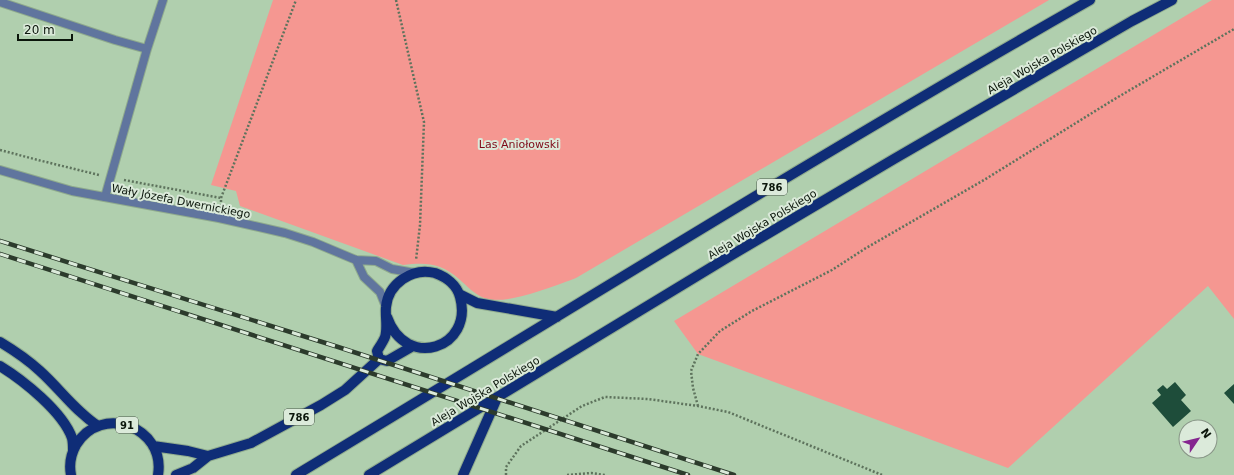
<svg xmlns="http://www.w3.org/2000/svg" width="1234" height="475" viewBox="0 0 1234 475" font-family="'DejaVu Sans',sans-serif">
	<style>
		.green { fill: #f59791 }
		.building { fill: #1e4d3a }
		.lines { fill: none; stroke-linecap: round; stroke-linejoin: round }
		.service-casing { stroke: #8faa8d; stroke-width: 10 }
		.tertiary-casing { stroke: #8faa8d; stroke-width: 10 }
		.primary-casing { stroke: #8faa8d; stroke-width: 12 }
		.path { stroke: #5e735d; stroke-width: 2.5; stroke-dasharray: 2 2; stroke-linecap: butt }
		.service { stroke: #60759e; stroke-width: 8 }
		.tertiary { stroke: #60759e; stroke-width: 8 }
		.primary { stroke: #0f2d77; stroke-width: 10 }
		.rail-casing { stroke: #2c3b2c; stroke-width: 4.5 }
		.rail { stroke: #dbeada; stroke-width: 3; stroke-dasharray: 9; stroke-linecap: butt }
		.labels { text-anchor: middle; stroke-width: 4; stroke-linejoin: round; paint-order: stroke }
		.shield { fill: #dbeada; stroke: #495649; stroke-width: 1 }
		.shield-label { font-size: 10px; font-weight: bold; fill: #0b160b }
		.street-label { font-size: 11px; fill: #0b160b; stroke: #dbeada }
		.park-label { font-size: 11px; fill: #7f0817; stroke: #dbeada }
	</style>
	<rect width="100%" height="100%" fill="#b0cfae"/>
	<path class="green" d="M273 0H1049L576 278C554 286 506 306 484 298 474 294 467 286 459 279 441 263 426 262 403 265L240 206 236 191 211 185Z
		M1212 0H1234V319L1208 286 1008 468 698 354 674 321Z"/>
	<path class="building" d="M1175 382 1186 395 1181 400 1191 411 1173 427 1152 403 1161 395 1157 390 1163 385 1167 389Z
		M1234 384V404L1224 393Z"/>
	<g class="lines">
		<defs>
			<path id="service" d="M0 2 115 40 147 49
				M105 197 147 49 163 0"/>
			<path id="tertiary" d="M0 170 72 191 219 218 285 233 313 242 356 260 376 261 392 269 415 273
				M356 260 364 277 380 292 386 307"/>
			<path id="primary" d="M459 294 477 303 557 317
				M0 342C15 351 28 360 40 371 60 389 75 411 98 426
				M379 359 377 351C380 346 383 342 385 337 388 328 385 316 386 307 388 284 412 267 435 273 446 277 457 285 460 297 474 348 406 371 387 317
				M379 359 387 361 413 346
				M0 366C23 380 63 412 72 438 73 442 73 446 73 450
				M153 446 188 451 208 456
				M71 475C69 465 71 454 76 445 101 403 166 427 158 475
				M176 475 193 468 208 456 251 443 321 405 345 390 379 359
				M296 475C560 316 822 152 1090 0
				M369 475 725 259 894 159 1132 21 1172 0
				M463 475 497 398"/>
		</defs>
		<use href="#service" class="service-casing"/>
		<use href="#tertiary" class="tertiary-casing"/>
		<use href="#primary" class="primary-casing"/>
		<path class="path" d="M396 0 424 122 420 225 416 260
			M0 150 38 160 99 175
			M124 180 221 198
			M221 206V198L296 0
			M698 406 693 388 691 371 698 354 720 331 752 311 832 270 866 248 984 180 1113 100 1234 29
			M506 475V467L521 446 582 406 605 397 648 399 698 406 728 412 882 475
			M567 475 591 473 605 475"/>
		<use href="#service" class="service"/>
		<use href="#tertiary" class="tertiary"/>
		<use href="#primary" class="primary"/>
		<defs>
			<path id="rail" d="M0 241 335 346 734 475
				M0 254 688 475"/>
		</defs>
		<use href="#rail" class="rail-casing"/>
		<use href="#rail" class="rail"/>
	</g>
	<g class="labels">
		<g class="shield">
			<rect x="757" y="179" width="30" height="16" rx="3"/>
			<rect x="284" y="409" width="30" height="16" rx="3"/>
			<rect x="116" y="417" width="22" height="16" rx="3"/>
		</g>
		<g class="shield-label">
			<text x="772" y="191">786</text>
			<text x="299" y="421">786</text>
			<text x="127" y="429">91</text>
		</g>
		<g class="street-label">
			<text transform="translate(1042 60) rotate(-30)" y="4">Aleja Wojska Polskiego</text>
			<text transform="translate(181 201) rotate(11)" y="4">Wały Józefa Dwernickiego</text>
			<text transform="translate(762 224) rotate(-31)" y="4">Aleja Wojska Polskiego</text>
			<text transform="translate(485 391) rotate(-31)" y="4">Aleja Wojska Polskiego</text>
		</g>
		<g class="park-label">
			<text x="519" y="148">Las Aniołowski</text>
		</g>
	</g>
	<g transform="translate(1198 439) rotate(55)"><circle r="19" fill="#dbeada" stroke="#889587"/>
	<path d="M0-3L7 15L0 10L-7 15Z" fill="#85258f"/>
	<text y="-6" font-size="11" font-weight="bold" text-anchor="middle" fill="#0b160b">N</text>
	</g>
	<path d="M18 34v6h54v-6" fill="none" stroke="#0b160b" stroke-width="2"/>
	<text x="24" y="34" font-size="12" fill="#0b160b" stroke="#dbeada" stroke-width="3" paint-order="stroke">20 m</text>
</svg>
